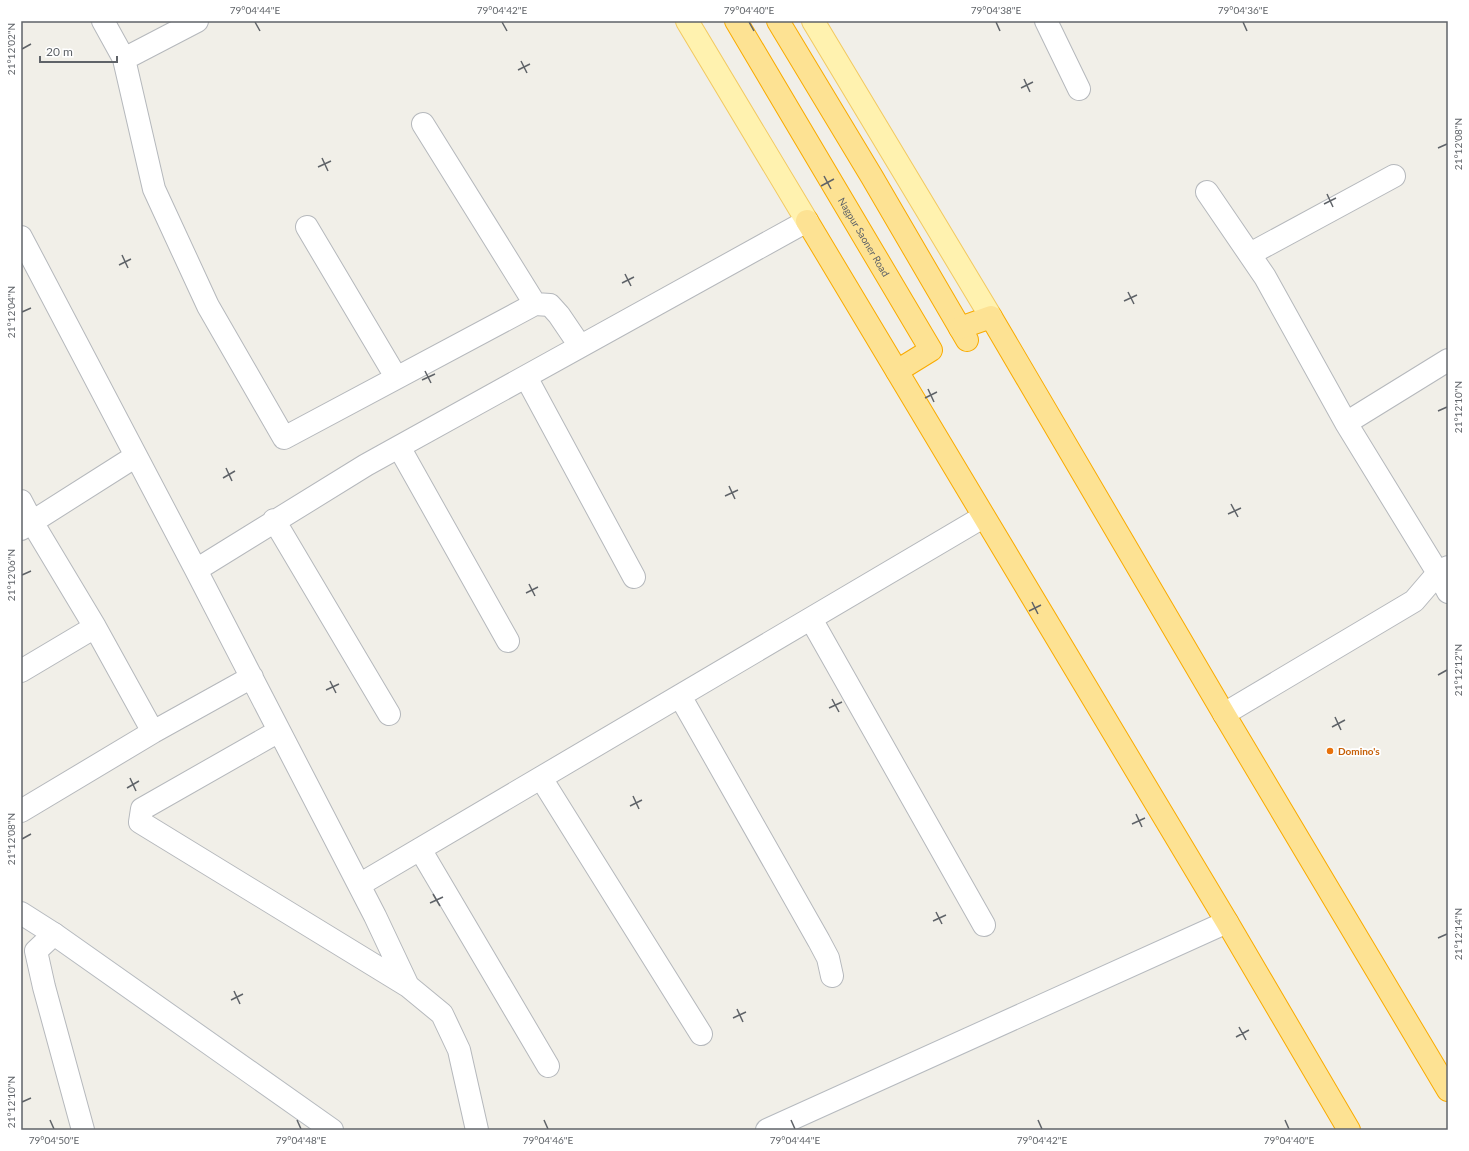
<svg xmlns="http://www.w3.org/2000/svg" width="1469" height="1151" viewBox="0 0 1469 1151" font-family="Lato,sans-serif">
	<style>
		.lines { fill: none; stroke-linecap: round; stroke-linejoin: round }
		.street-casing { stroke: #b5b8bc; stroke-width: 24 }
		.secondary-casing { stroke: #b6babf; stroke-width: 24 }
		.primary-casing { stroke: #f2c960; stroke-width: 24 }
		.highway-casing { stroke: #f9ab00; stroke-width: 24 }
		.street { stroke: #fff; stroke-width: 22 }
		.secondary { stroke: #fff; stroke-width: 22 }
		.primary { stroke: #fff2af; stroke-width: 22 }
		.highway { stroke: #fde293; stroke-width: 22 }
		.ticks { fill: none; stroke: #5f6368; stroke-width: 1.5 }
		.food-dot { fill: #e8710a; stroke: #fff; stroke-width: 1.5 }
		.labels { text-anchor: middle; stroke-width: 3.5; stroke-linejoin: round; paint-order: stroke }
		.street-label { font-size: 10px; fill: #5f6368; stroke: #fff }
		.food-label { font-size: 10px; font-weight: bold; fill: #c56008; stroke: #fff; text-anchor: start }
		.neatline { fill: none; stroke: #5f6368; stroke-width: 1.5 }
		.ticks-label { font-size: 10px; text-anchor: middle; fill: #5f6368 }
	</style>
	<rect width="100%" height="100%" fill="#f1efe8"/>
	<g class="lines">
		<defs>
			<path id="street" d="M103 21 124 59 197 21
				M1046 21 1079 89
				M124 59 154 189 208 306 284 438 535 304 423 124
				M1207 192 1265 277 1346 423 1438 573 1448 592
				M307 227 396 377
				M21 237 196 570 375 916 408 986 442 1014 459 1050 477 1130
				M1250 254 1394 176
				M535 304 550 305 559 315 580 346
				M526 377 634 577
				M1346 423 1448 360
				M399 447 508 641
				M21 501 32 522 95 627 21 671
				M274 520 389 714
				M21 529 136 456
				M196 570 366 465 807 221
				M811 619 984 925
				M95 627 153 732
				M680 696 819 941 828 958 832 976
				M1224 714 1414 601 1438 573 1448 567
				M279 731 142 809 140 822 408 986
				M541 778 701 1034
				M21 811 153 732 252 677
				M420 849 548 1066
				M359 885 983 517
				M54 934 36 951 44 987 83 1130"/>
			<path id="secondary" d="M21 913 54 934 332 1130
				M767 1130 1227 922"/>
			<path id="primary" d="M687 21 807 221
				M813 21 991 317"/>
			<g id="highway">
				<path id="s1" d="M736 21 931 350 897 371"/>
				<path d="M778 21 872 177 967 340"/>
				<path d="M807 221 1227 922 1349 1130"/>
				<path d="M960 328 991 317 1224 714 1448 1090"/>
			</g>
		</defs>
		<use href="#street" class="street-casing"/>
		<use href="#secondary" class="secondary-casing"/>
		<use href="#primary" class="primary-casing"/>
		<use href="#highway" class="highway-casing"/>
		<use href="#street" class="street"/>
		<use href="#secondary" class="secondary"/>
		<use href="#primary" class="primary"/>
		<use href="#highway" class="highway"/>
	</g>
	<path class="ticks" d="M255 22 260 31M502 22 507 31M749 22 754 31M996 22 1000 31M1243 22 1247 31M22 49 31 44M521 61 527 73M518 70 530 64M1024 79 1030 92M1021 88 1033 82M1438 148 1447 144M322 158 328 171M318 167 331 161M824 176 831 189M821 186 834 179M1327 194 1333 207M1324 204 1336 198M122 255 128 268M119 265 131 259M625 274 631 286M622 283 634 277M1128 292 1134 304M1124 301 1137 295M22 312 31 308M425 371 431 383M422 380 435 374M928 389 934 402M925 398 937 392M1438 411 1447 407M226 468 232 481M223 478 235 471M729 486 735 499M725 496 738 490M1231 504 1238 517M1228 514 1241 508M22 575 31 571M529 584 535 596M526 593 538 587M1032 602 1038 614M1029 611 1041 605M1438 675 1447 670M330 681 336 693M326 690 339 684M832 699 839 712M829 708 842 702M1335 717 1341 730M1332 727 1345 720M130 778 136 791M127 788 139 781M633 796 639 809M630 806 642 800M1136 814 1142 827M1132 824 1145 818M22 839 31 834M433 894 440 906M430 903 443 897M936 912 942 924M933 921 946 915M1438 938 1447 934M234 991 240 1004M231 1000 243 994M737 1009 743 1022M733 1018 746 1012M1239 1027 1246 1040M1236 1037 1249 1030M22 1102 31 1098M50 1120 54 1129M297 1120 301 1129M544 1120 548 1129M791 1120 795 1129M1038 1120 1042 1129M1285 1120 1289 1129"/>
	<circle class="food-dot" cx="1330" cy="751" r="4"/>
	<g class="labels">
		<g class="street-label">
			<text dy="4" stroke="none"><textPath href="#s1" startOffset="251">Nagpur Saoner Road</textPath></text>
		</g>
		<g class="food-label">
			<text x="1338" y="755">Domino's</text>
		</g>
	</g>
	<rect width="1469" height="1151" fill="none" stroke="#ffffff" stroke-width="44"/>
	<path d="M40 56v6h77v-6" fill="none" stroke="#5f6368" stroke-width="2"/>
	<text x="46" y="56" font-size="12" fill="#5f6368" stroke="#ffffff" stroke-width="3" paint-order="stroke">20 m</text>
	<rect x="22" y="22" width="1425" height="1107" class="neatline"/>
	<g class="ticks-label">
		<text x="255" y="14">79°04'44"E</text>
		<text x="502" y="14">79°04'42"E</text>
		<text x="749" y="14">79°04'40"E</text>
		<text x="996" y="14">79°04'38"E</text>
		<text x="1243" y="14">79°04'36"E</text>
		<text transform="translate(11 49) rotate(-90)" y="4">21°12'02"N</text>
		<text transform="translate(1458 144) rotate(-90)" y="4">21°12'08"N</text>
		<text transform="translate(11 312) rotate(-90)" y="4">21°12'04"N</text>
		<text transform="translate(1458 407) rotate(-90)" y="4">21°12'10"N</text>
		<text transform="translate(11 575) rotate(-90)" y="4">21°12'06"N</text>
		<text transform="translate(1458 670) rotate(-90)" y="4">21°12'12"N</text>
		<text transform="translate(11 839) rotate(-90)" y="4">21°12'08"N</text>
		<text transform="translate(1458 934) rotate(-90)" y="4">21°12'14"N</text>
		<text transform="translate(11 1102) rotate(-90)" y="4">21°12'10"N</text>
		<text x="54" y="1144">79°04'50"E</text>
		<text x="301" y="1144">79°04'48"E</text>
		<text x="548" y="1144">79°04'46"E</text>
		<text x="795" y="1144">79°04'44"E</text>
		<text x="1042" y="1144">79°04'42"E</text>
		<text x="1289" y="1144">79°04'40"E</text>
	</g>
</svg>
